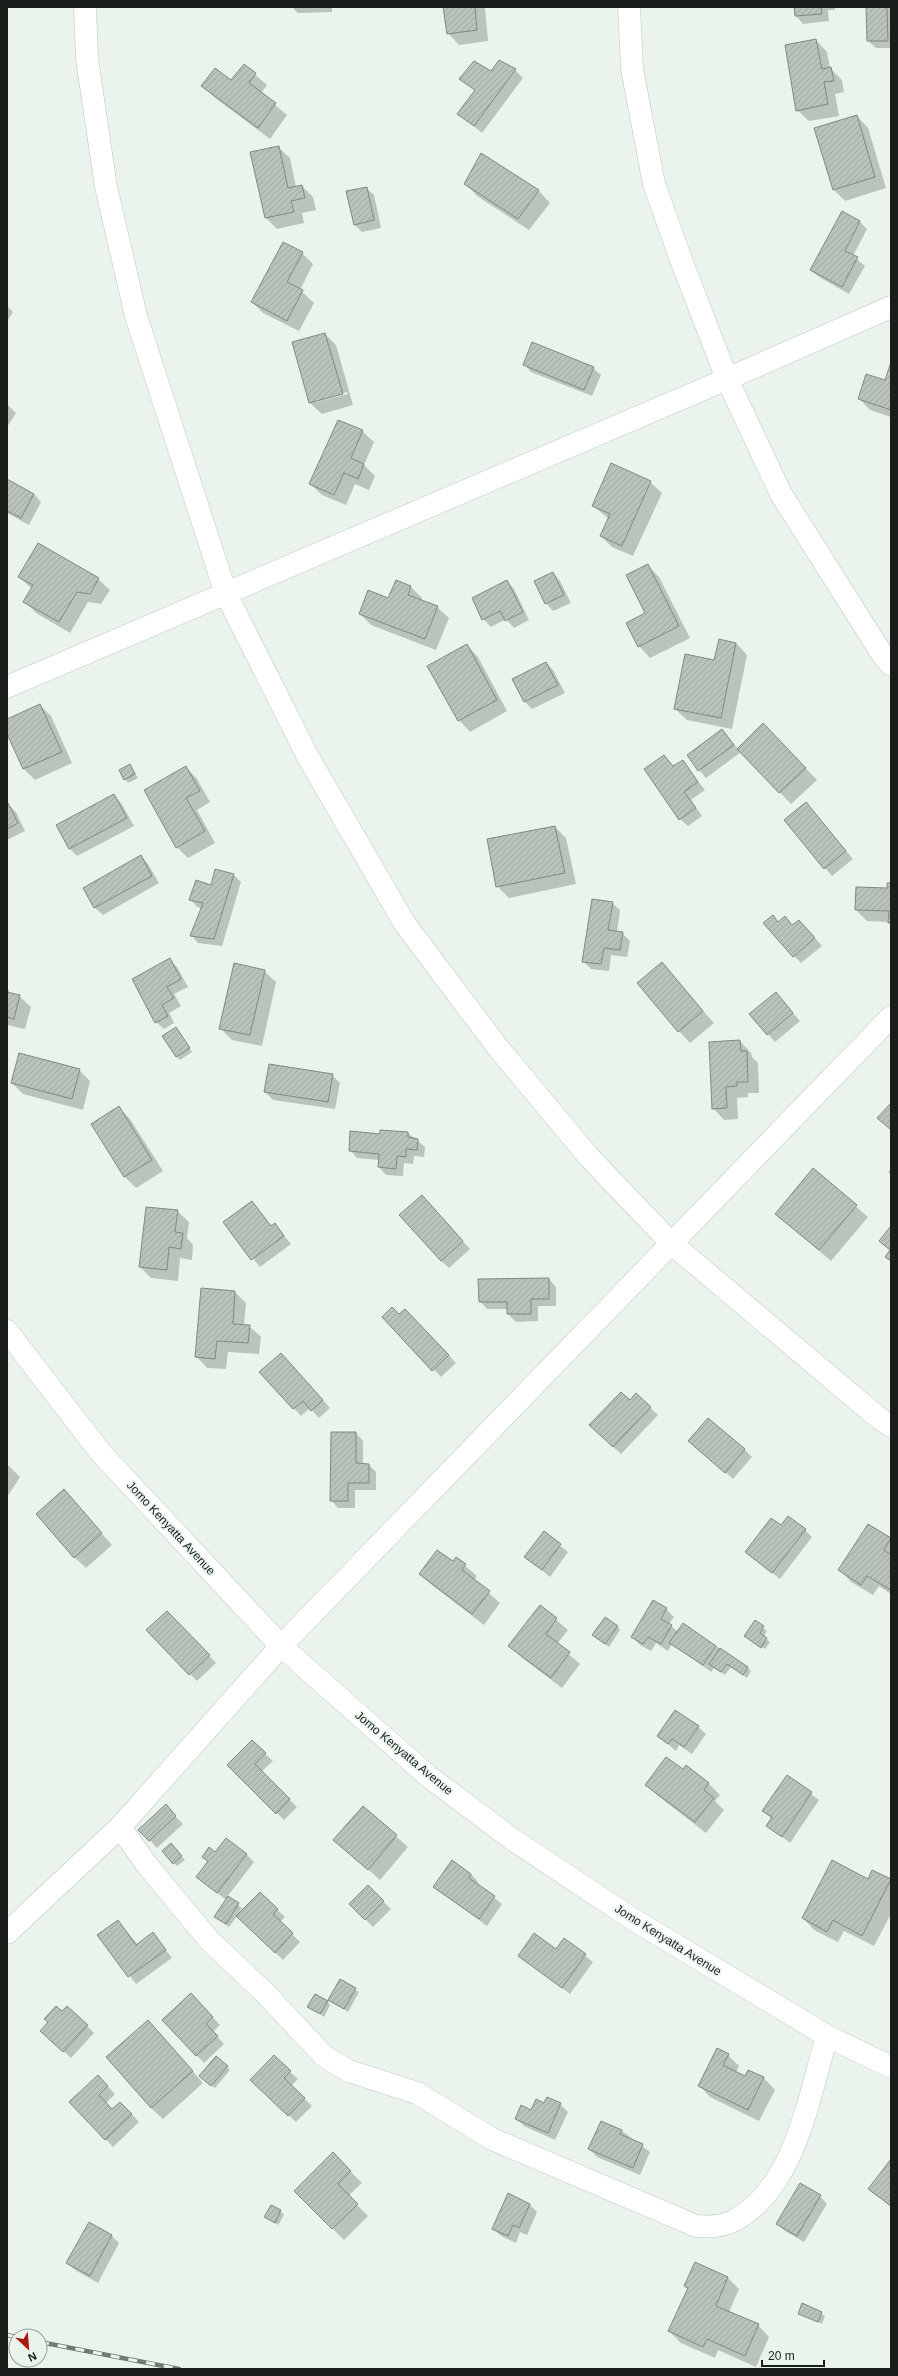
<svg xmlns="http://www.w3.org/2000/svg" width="898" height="2376" viewBox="0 0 898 2376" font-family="Arial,sans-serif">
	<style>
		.shadow { fill: #0003; fill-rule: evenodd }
		.building { fill: url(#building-hatch); stroke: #808982 }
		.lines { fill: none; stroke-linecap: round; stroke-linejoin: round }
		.minor-casing { stroke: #bdc7c0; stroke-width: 23 }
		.minor { stroke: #fff; stroke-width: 22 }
		.rail-casing { stroke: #737974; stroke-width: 4.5 }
		.rail { stroke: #eaf4ed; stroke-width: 3; stroke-dasharray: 9; stroke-linecap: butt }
		.labels { text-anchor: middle; stroke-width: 3.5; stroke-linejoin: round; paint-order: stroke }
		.street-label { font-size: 12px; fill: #1a1e1b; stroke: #eaf4ed }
	</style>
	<defs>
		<pattern id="building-hatch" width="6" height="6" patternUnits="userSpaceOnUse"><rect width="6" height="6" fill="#b9c3bb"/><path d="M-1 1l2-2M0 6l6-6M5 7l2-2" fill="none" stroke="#9ea7a0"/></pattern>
	</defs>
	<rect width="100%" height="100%" fill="#eaf4ed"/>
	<path class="shadow" d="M292 7H332V12L298 13Z
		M444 7H485L488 41 459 45 448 33Z
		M795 7H835V10H828L829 21 803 24 796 16Z
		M867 7H891V48H876L868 41Z
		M816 40 827 52 830 68 842 80 844 92 835 94 839 116 809 121 797 110Z
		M500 61 515 70 523 78 482 133 458 113 475 91 460 79 492 72Z
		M244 65 267 85 261 93 287 115 270 139 214 97 203 86 232 81Z
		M857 116 868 128 886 188 845 201 833 189Z
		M278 147 290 158 296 187 302 186 313 197 316 210 302 213 304 223 277 229 266 218 251 153Z
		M482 155 539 191 550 203 529 230 477 196 466 184Z
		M366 188 374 195 381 228 362 232 355 225Z
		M843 212 860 222 867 229 853 256 865 266 849 294 819 277 811 270Z
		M302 253 313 264 300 290 314 303 299 331 263 313 252 302Z
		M7 306 13 312 8 320H7Z
		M325 334 336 345 353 405 322 414 310 403 294 343ZM347 392 348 394 316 402V400Z
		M524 364 593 368 601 375 592 396 531 372Z
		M891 365V417L870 410 859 398 886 381Z
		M7 404 16 413 7 427Z
		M362 431 374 442 364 465 375 476 369 490 355 484 346 505 322 495 310 484Z
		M7 480 34 494 41 502 29 525 7 513Z
		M650 482 662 493 633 556 612 547 601 536 609 519 593 506Z
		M647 565 659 577 690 638 650 658 639 646 646 614Z
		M553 573 560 581 571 603 553 611 546 603Z
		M19 577 98 579 110 590 101 604 88 602 70 633 36 613 24 601 32 589Z
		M507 581 514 589 529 620 514 628 506 619 491 627 483 619Z
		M411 587 422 598 421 601 437 607 449 618 436 650 371 625 360 614Z
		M736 643 747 655 732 729 687 720 675 709 715 661Z
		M467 645 478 657 507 711 470 732 459 720Z
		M546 663 553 670 565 693 532 709 525 702 513 680Z
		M40 705 51 716 72 763 35 780 24 769 7 731V720Z
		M722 730 738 749 774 736 817 780 791 804 741 752 706 778 699 770Z
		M664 756 674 767 682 761 705 790 691 800 702 816 688 826 680 819Z
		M130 765 138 778 128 783 125 779Z
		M186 767 197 779 210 802 197 810 215 843 188 858 177 847Z
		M114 795 121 803 134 826 77 856 69 848Z
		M806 803 853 859 832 876 785 820Z
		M8 804 16 812 25 831 7 840Z
		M555 827 566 838 576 884 509 898 497 886Z
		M141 856 148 864 159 883 103 915 95 908 84 888Z
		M234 875 241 882 222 946 198 943 191 935 202 908 197 907 190 899Z
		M891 884V924L889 922 867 921 856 910 857 888 888 889Z
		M612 903 620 910 617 932 622 933 630 941 627 957 611 955 609 971 591 969 583 961Z
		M779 923 806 928 822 946 801 963 794 956Z
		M170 960 177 967 188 987 174 994 181 1006 169 1013 174 1023 164 1029 156 1022Z
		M662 964 714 1023 690 1043 679 1031Z
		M264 971 276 982 262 1046 232 1040 220 1028Z
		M7 988 11 994 19 996 31 1007 25 1029 7 1025Z
		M783 1001 800 1021 775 1042 768 1034Z
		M176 1029 192 1052 180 1060 176 1056Z
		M740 1041 751 1053 752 1057 758 1063 759 1093H748V1097L737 1098 738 1119 724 1120 713 1108Z
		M79 1070 90 1081 83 1110 23 1094 12 1083Z
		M332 1075 340 1083 335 1109 273 1100 265 1092Z
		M119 1108 130 1119 163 1171 136 1188 125 1177 92 1124Z
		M408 1133 425 1147 424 1157 414 1156 413 1164 404 1163 403 1176 386 1175 379 1167V1160L357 1158 350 1150 381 1135Z
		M891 1169V1175L888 1172Z
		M813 1170 868 1217 831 1261 776 1214Z
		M251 1202 272 1227 275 1224 291 1244 260 1267 224 1222Z
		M429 1204 470 1249 449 1268 441 1261Z
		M177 1211 189 1222 187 1238 193 1245 192 1260 180 1258 178 1281 151 1278 140 1267Z
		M549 1279 556 1287V1306H538V1321L516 1322 508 1314V1309H487L480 1301Z
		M202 1289 235 1292 246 1303 244 1326H249L261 1337 259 1354 228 1352 226 1369 207 1368 196 1356Z
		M405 1310 456 1363 441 1377 383 1317 400 1316Z
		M288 1362 330 1408 319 1418 310 1408 301 1416 261 1372Z
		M636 1394 658 1415 621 1454 598 1433Z
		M356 1433 363 1441V1465H369L376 1472V1490H355V1508H338L331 1500Z
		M689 1441 744 1449 752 1457 733 1479Z
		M7 1464 20 1477 7 1497Z
		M64 1491 112 1545 86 1568 74 1557Z
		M868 1525 891 1539V1594L879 1586 873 1595 851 1582 840 1570Z
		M781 1527 805 1530 812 1537 780 1579 746 1552Z
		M544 1533 568 1552 550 1577 526 1557Z
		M456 1558 477 1576 474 1580 500 1603 484 1625 432 1585 420 1574 453 1563Z
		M540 1606 568 1630 557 1644 580 1664 562 1688 521 1657 510 1646Z
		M666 1609 674 1617 669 1624 678 1632 716 1646 748 1668 751 1671 747 1678 731 1667 725 1675 714 1668 711 1672 672 1644 668 1651 656 1643 651 1651 640 1645 632 1637Z
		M167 1612 216 1663 197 1681 148 1630Z
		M755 1621 767 1631 763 1637 770 1642 765 1649 747 1637Z
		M617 1626 620 1630 609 1647 593 1635Z
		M698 1727 706 1734 692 1754 679 1745 676 1751 658 1736Z
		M252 1741 273 1761 261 1772 297 1807 284 1820 228 1765Z
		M683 1771 708 1783 720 1795 715 1801 724 1810 706 1833 658 1796 647 1785Z
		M787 1776 819 1800 790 1843 768 1826 772 1819 763 1811Z
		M165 1806 183 1824 157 1848 140 1830Z
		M363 1807 408 1847 380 1880 335 1840Z
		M171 1845 185 1860 177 1866 174 1863Z
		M215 1853 246 1854 254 1862 227 1897 242 1908 238 1914 260 1893 285 1917 280 1922 300 1942 283 1960 237 1916 229 1927 215 1917 226 1900 197 1877Z
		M873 1871 891 1881V1914L874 1946 844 1931 838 1942 814 1930 803 1918 868 1880Z
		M471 1874 478 1882 477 1884 502 1904 487 1926 434 1887Z
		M368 1887 391 1909 373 1927 350 1904Z
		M118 1921 138 1945 153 1934 172 1958 136 1984 99 1936Z
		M564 1939 593 1962 570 1994 519 1956 556 1950Z
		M340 1980 359 1992 348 2012 329 1999Z
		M327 2001 330 2005 324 2017 309 2006Z
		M199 2002 220 2025 213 2032 224 2044 204 2063 163 2020Z
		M62 2012 87 2026 94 2033 71 2058 49 2038V2023Z
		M159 2033 203 2083 163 2119 151 2108Z
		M728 2055 739 2066 736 2072 746 2077 749 2071 764 2078 775 2090 759 2121 710 2097 699 2085Z
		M227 2067 230 2070 215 2088 204 2079Z
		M290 2072 298 2079 291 2086 312 2106 296 2122 259 2087Z
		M98 2076 115 2094 106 2103 113 2110H128L139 2122 113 2147 71 2102Z
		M544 2104H560L568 2112 555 2140 524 2126 516 2118Z
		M601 2122 622 2131 650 2152 640 2175 597 2157 589 2149Z
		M333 2154 362 2183 348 2196 368 2216 344 2240 295 2191Z
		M891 2161V2207L870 2189Z
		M820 2196 827 2204 804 2242 785 2231 777 2224Z
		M530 2205 537 2212 527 2235 520 2232 516 2243 501 2236 493 2229Z
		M280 2211 284 2215 278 2225 265 2217Z
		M89 2224 112 2236 119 2243 98 2283 75 2270 67 2263Z
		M695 2263 728 2278 739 2289 729 2312 758 2325 769 2337 756 2367 718 2350 715 2358 681 2343 669 2331 689 2289 685 2286Z
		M803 2304 825 2316 822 2324 799 2313Z"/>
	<path class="building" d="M443 7H475L477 30 447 34Z
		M794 7H821L822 14 795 16Z
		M866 7H887L888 41H867Z
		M816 39 822 69 831 67 834 81 824 82 828 104 796 111 785 45Z
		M499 60 516 69 474 126 457 114 475 90 459 79 474 61 491 71Z
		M244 64 256 73 249 83 276 103 258 128 201 86 215 68 231 80Z
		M857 115 875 177 833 190 814 128Z
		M279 146 288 188 302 185 305 198 291 201 294 212 265 218 250 152Z
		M481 153 539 190 518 219 464 184Z
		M367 187 374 220 354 225 346 191Z
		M842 211 860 221 845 251 858 257 842 287 810 270Z
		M283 242 303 252 287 282 303 290 287 321 251 302Z
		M325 333 343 394 309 403 292 342Z
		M532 342 594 367 584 390 523 365Z
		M891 362V410L858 399 866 374 885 380Z
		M338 420 363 430 351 458 364 464 358 479 344 473 334 495 309 484Z
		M611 463 651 481 622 546 600 536 610 514 592 506Z
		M7 479 34 494 21 518 7 511Z
		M38 543 99 578 90 594 77 592 59 622 23 602 33 585 18 577Z
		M648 564 679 626 638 647 626 623 645 613 626 575Z
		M553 572 564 595 545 604 534 581Z
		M396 580 411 586 408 595 438 606 425 639 359 614 368 590 388 598Z
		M507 580 523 612 505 621 500 611 482 620 472 598Z
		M719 639 736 643 721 718 674 709 685 654 714 660Z
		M467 644 497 700 458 721 427 666Z
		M546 662 558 685 524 702 512 679Z
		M40 704 62 752 23 769 7 734V719Z
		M763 723 806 768 779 793 737 749Z
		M722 729 734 745 698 771 687 755Z
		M664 755 673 766 683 760 698 782 684 792 696 808 679 820 644 769Z
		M130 764 135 774 124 780 119 770Z
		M186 766 200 791 186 798 205 831 176 848 144 790Z
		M114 794 127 818 69 849 56 825Z
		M806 802 846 851 824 869 784 820Z
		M8 803 18 823 7 829V804Z
		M555 826 565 873 496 887 487 839Z
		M141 855 152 876 94 908 83 888Z
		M215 869 234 874 214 939 190 936 203 903 189 900 196 880 211 885Z
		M887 883H891V923H888L889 911 855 910 856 887 887 888Z
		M592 899 613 902 608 930 623 932 620 950 604 948 601 964 582 962Z
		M773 915 778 922 785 916 792 925 799 920 815 938 793 957 763 923Z
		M170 958 181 979 167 987 174 998 162 1005 168 1016 155 1023 132 979Z
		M662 962 703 1011 678 1032 637 983Z
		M234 963 265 970 250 1035 219 1029Z
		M7 992 20 995 14 1019 7 1017Z
		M776 992 793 1013 767 1035 749 1014Z
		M176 1027 190 1048 176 1057 162 1036Z
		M740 1040 741 1051H747L748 1082H737V1086L726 1087 727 1108 712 1109 709 1042Z
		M19 1053 80 1069 72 1099 11 1083Z
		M269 1064 333 1074 328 1102 264 1092Z
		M891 1103V1128L890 1129 877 1118Z
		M119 1106 152 1160 124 1177 91 1124Z
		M380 1130 408 1132V1137L418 1139 417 1150 406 1149V1157L397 1156 396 1169 378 1167 379 1154 349 1151 350 1131 380 1134Z
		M813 1168 857 1205 819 1250 775 1214Z
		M422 1195 463 1241 441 1261 399 1215Z
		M252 1201 271 1226 275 1223 284 1236 251 1260 223 1222Z
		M146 1207 178 1210 175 1232 183 1233 181 1249 169 1247 167 1270 139 1267Z
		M891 1226V1261L885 1257 890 1250 879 1241Z
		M549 1278V1299H531V1314H507V1302H479L478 1279Z
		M201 1288 235 1291 233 1324 250 1325 248 1343 217 1341 215 1359 195 1357Z
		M392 1307 399 1314 405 1309 449 1355 432 1371 382 1317Z
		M281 1353 323 1400 311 1411 303 1401 293 1409 259 1372Z
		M621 1392 630 1400 636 1393 651 1407 613 1447 589 1425Z
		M708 1418 745 1449 725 1473 688 1441Z
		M331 1432H356V1463L369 1464V1483H348V1501H330Z
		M64 1489 102 1533 74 1558 36 1514Z
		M788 1516 806 1529 772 1573 745 1552 771 1518 781 1525Z
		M868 1524 891 1538 884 1550 891 1555V1590L867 1576 861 1585 838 1570Z
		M544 1531 561 1544 542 1570 524 1557Z
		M437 1550 453 1561 456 1557 466 1564 462 1570 490 1591 472 1614 419 1574Z
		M653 1600 667 1608 661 1619 672 1625 661 1644 648 1637 643 1644 631 1637Z
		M540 1605 557 1618 546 1634 570 1652 551 1678 508 1646Z
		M167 1611 210 1655 189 1675 146 1630Z
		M605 1617 618 1626 605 1644 592 1635Z
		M755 1620 764 1626 760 1633 767 1638 761 1648 744 1636Z
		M683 1623 716 1646 703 1665 669 1643Z
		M720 1648 748 1667 743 1675 727 1664 721 1672 709 1664Z
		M675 1710 699 1726 684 1747 672 1739 668 1744 657 1736Z
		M252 1740 266 1753 255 1764 290 1799 276 1814 227 1765Z
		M666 1757 683 1769 686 1765 709 1783 704 1790 714 1798 695 1822 645 1785Z
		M787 1775 812 1792 782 1837 766 1826 772 1817 762 1811Z
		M166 1804 176 1816 149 1841 138 1830Z
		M363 1806 397 1835 368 1870 333 1840Z
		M226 1838 247 1854 217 1893 196 1877 208 1861 202 1857 209 1847 215 1852Z
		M171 1843 182 1856 173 1864 162 1851Z
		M452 1860 471 1874 469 1878 495 1896 479 1919 433 1887Z
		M832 1860 868 1879 872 1870 891 1879 862 1936 833 1920 827 1932 802 1918Z
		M368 1885 384 1901 365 1920 349 1904Z
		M260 1892 278 1909 273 1914 293 1933 275 1953 236 1916Z
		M228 1896 239 1903 226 1924 214 1917Z
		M118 1920 136 1945 153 1932 166 1950 128 1977 97 1935Z
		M534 1933 556 1949 564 1938 586 1954 562 1988 518 1956Z
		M340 1979 356 1988 344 2009 328 2000Z
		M191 1993 213 2017 206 2024 218 2036 196 2056 162 2020Z
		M315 1994 328 2001 320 2014 307 2007Z
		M56 2006 62 2011 67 2006 88 2025 63 2052 40 2031 48 2022 44 2019Z
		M148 2020 193 2071 151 2108 106 2057Z
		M717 2048 729 2054 723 2065 745 2076 748 2070 764 2077 748 2110 698 2086Z
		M274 2055 291 2071 284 2078 305 2098 288 2116 250 2080Z
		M216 2056 228 2066 211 2086 199 2076Z
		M98 2075 108 2086 99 2095 112 2109 120 2102 132 2114 105 2140 69 2102Z
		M547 2097 561 2103 548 2133 515 2119 521 2105 531 2110 536 2099 544 2103Z
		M601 2121 622 2130 620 2134 643 2144 633 2168 588 2149Z
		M333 2152 351 2171 338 2184 358 2204 332 2229 294 2191Z
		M891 2159V2206L868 2189Z
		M800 2183 821 2195 797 2236 776 2224Z
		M508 2193 530 2204 519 2228 513 2225 508 2236 492 2229Z
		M271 2205 281 2210 275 2223 264 2217Z
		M89 2222 112 2235 90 2276 66 2263Z
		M695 2262 728 2277 716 2306 759 2324 745 2356 707 2339 703 2347 668 2331 688 2288 684 2286Z
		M802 2303 822 2312 818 2322 798 2314Z"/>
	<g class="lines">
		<defs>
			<path id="minor" d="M85 7 87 59 106 187 136 316 226 594 308 757 405 924 499 1049 589 1157 671 1243 880 1419 891 1426
				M629 7 632 69 654 184 680 257 727 379 781 494 882 654 891 665
				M7 687 727 379 891 307
				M7 1331 101 1453 281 1646 428 1776 512 1839 634 1920 827 2036 891 2067
				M120 1827 147 1865 209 1940 266 1994 324 2056 349 2071 417 2093 492 2139 696 2226C708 2227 723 2227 735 2220 795 2188 809 2096 827 2036
				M7 1933 120 1827 281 1646 891 1017"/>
		</defs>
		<use href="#minor" class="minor-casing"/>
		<use href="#minor" class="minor"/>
		<defs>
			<path id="rail" d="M7 2335 16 2337
				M40 2342 179 2369"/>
		</defs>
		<use href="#rail" class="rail-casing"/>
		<use href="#rail" class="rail"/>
	</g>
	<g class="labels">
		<g class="street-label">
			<text transform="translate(171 1528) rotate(47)" y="4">Jomo Kenyatta Avenue</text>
			<text transform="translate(404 1753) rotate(40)" y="4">Jomo Kenyatta Avenue</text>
			<text transform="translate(668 1940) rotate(32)" y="4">Jomo Kenyatta Avenue</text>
		</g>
	</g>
	<rect width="898" height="2376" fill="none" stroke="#1a1e1b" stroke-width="16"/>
	<g transform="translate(28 2348) rotate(154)"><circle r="19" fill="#eaf4ed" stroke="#979e99"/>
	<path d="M0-3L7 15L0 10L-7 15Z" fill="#aa1910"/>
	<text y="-6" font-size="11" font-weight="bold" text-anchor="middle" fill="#1a1e1b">N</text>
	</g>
	<path d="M762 2360v6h62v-6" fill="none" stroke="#1a1e1b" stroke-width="2"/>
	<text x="768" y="2360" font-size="12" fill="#1a1e1b" stroke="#eaf4ed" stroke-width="3" paint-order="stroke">20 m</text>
</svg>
